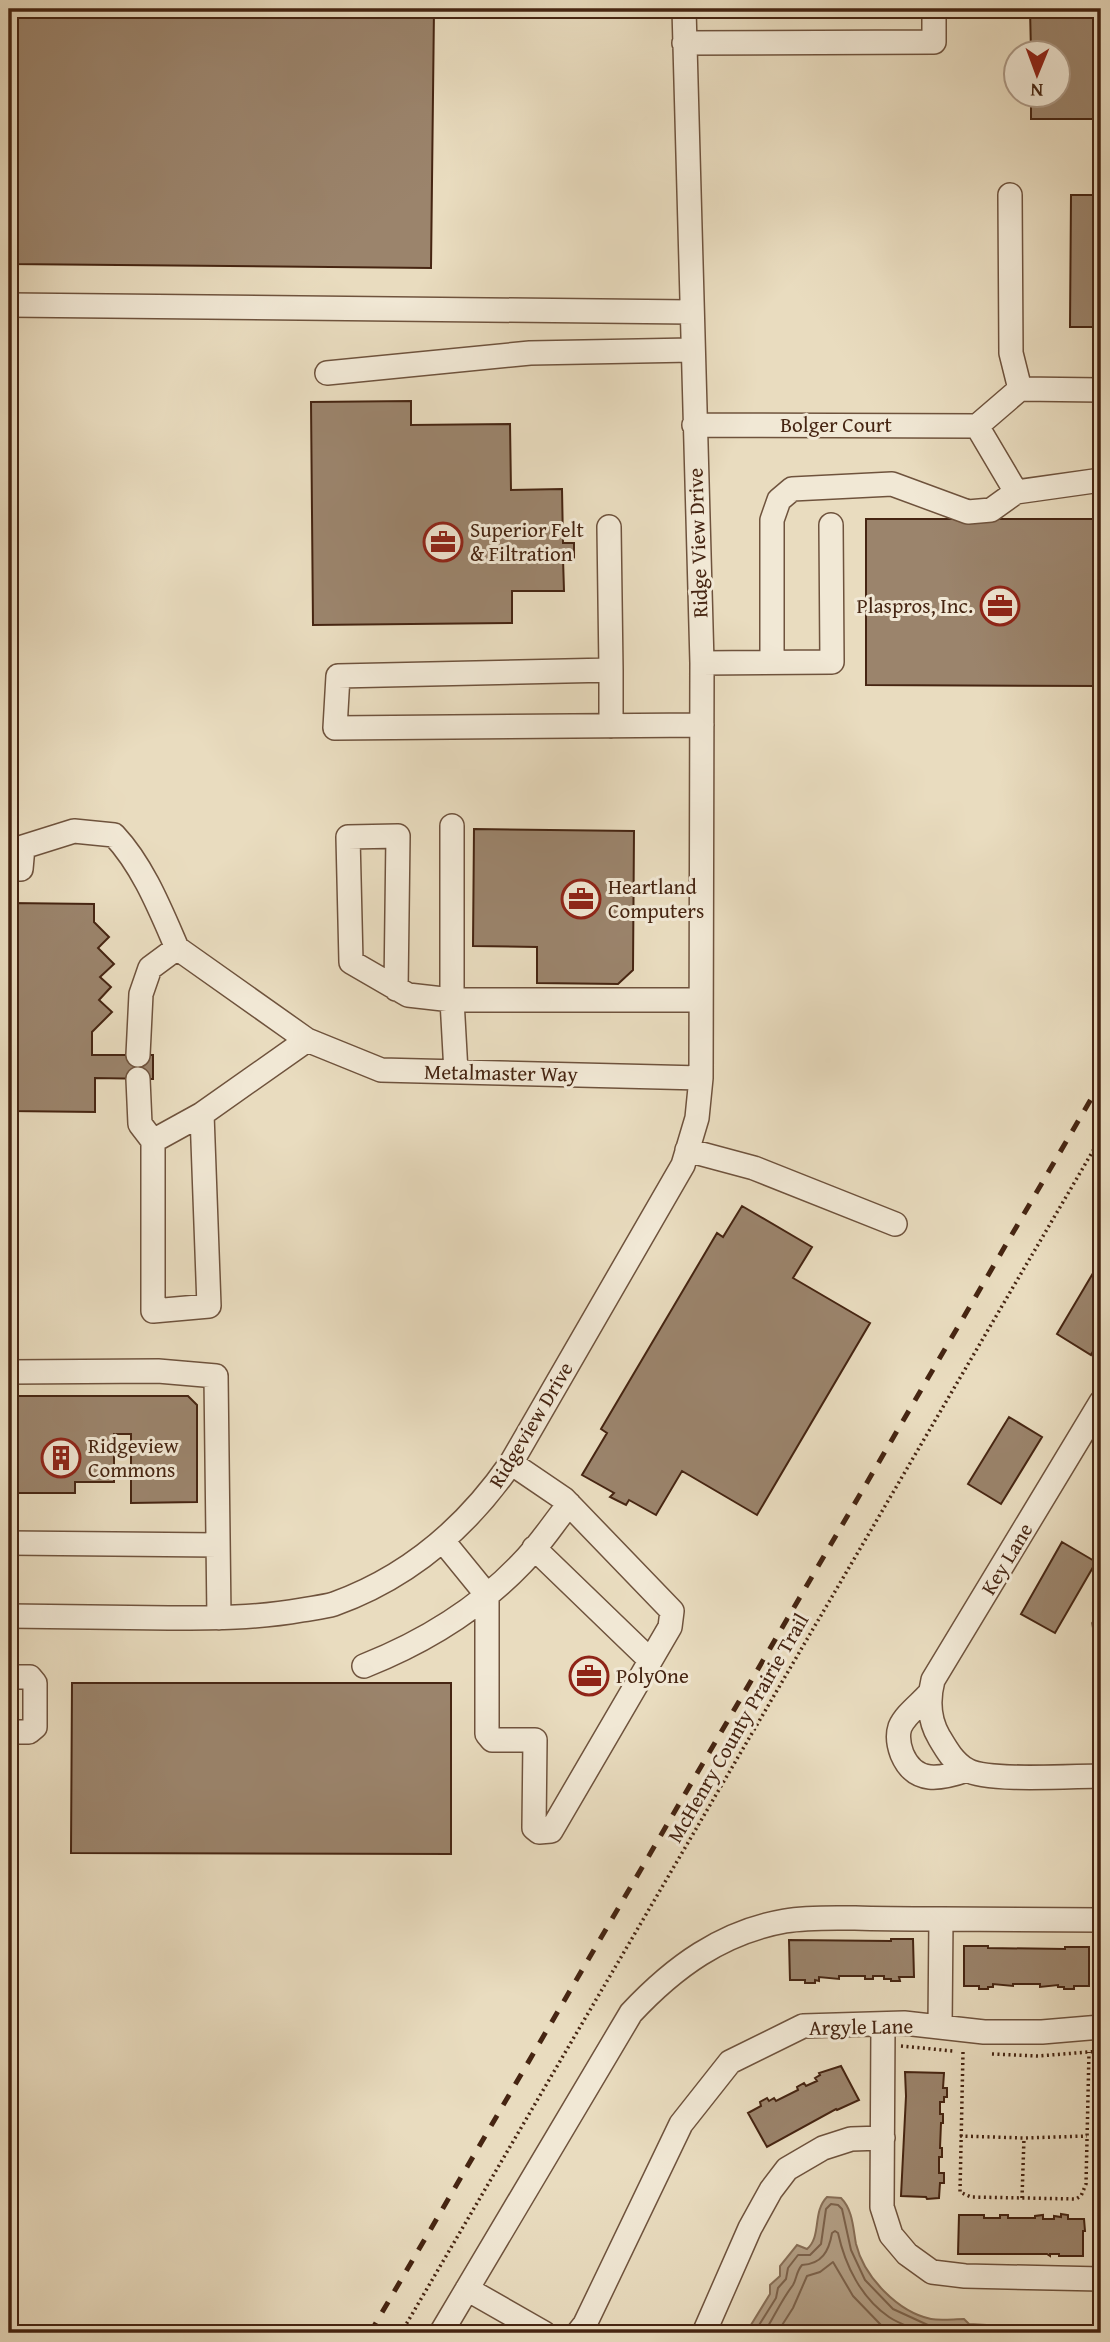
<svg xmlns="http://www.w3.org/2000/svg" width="1110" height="2342" viewBox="0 0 1110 2342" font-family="'Gentium Book Plus',serif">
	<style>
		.water { fill: #b29e84; stroke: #876e56; stroke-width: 2 }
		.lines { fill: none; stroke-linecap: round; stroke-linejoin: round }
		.shore { stroke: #7c624b; stroke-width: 2 }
		.building { fill: #9b846c; stroke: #462512; stroke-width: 2 }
		.minor-casing { stroke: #6f533d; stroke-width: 26 }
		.path { stroke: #462512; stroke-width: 3.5; stroke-dasharray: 2 3.5; stroke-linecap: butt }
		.minor { stroke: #f1e8d5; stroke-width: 23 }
		.rail { stroke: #462512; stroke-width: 5; stroke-dasharray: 12 12; stroke-linecap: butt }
		.labels { text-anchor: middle; stroke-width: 6; stroke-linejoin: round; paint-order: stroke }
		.street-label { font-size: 21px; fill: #462512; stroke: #f1e8d5 }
		.poi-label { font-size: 21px; fill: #462512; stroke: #f1e8d5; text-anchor: start }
	</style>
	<rect width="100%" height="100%" fill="#e9dcbf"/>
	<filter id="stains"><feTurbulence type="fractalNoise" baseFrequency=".00286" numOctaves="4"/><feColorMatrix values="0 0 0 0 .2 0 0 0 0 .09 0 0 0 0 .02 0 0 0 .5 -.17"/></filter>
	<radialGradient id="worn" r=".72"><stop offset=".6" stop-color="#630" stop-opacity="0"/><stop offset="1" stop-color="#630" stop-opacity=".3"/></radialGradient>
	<path class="water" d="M1101 1613V1653L1098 1652 1092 1623Z
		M827 2197 841 2198C853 2210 853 2228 856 2244 864 2277 898 2312 931 2319 941 2321 954 2319 964 2319L969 2324 1089 2331 1092 2333H746L770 2294V2285L780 2276V2266L797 2245 807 2249C822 2236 812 2212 827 2197Z"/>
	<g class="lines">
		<path class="shore" d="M754 2333 776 2298 778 2288 786 2279 788 2268 798 2255H810L821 2244 826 2209 831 2204 838 2205 842 2209 851 2250 865 2280 893 2309 930 2326H960L969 2331 1006 2333
			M764 2333C774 2317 782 2299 793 2285 797 2278 796 2272 802 2265 822 2264 829 2251 832 2233L835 2231 838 2233C845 2265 861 2298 889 2317 899 2324 913 2328 924 2333
			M777 2333 793 2308 807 2276 820 2272 833 2262 853 2296 881 2325 899 2333"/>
	</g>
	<path class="building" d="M9 9H434L431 268 9 264Z
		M1030 9H1101V119H1031V94H1058V52H1031Z
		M1071 195H1101V327H1070Z
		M411 401V425L510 424 511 490 562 489 563 543H574V558H563L564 591H512V623L313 625 311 402Z
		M866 519H1101V686L866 685Z
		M474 829 634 831 633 970 618 984 537 983V947L473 946Z
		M9 903 94 904V922L109 937 98 948 114 964 100 977 111 987 99 1000 112 1012 92 1032V1055H153V1079L95 1078V1112L9 1111Z
		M742 1206 812 1247 793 1278 870 1323 757 1515 682 1471 656 1515 629 1500 626 1505 610 1497 614 1493 582 1475 607 1433 601 1429 717 1233 723 1237Z
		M1099 1263 1101 1264V1337L1091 1355 1057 1334Z
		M9 1396H188L197 1405V1502L131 1503V1434H114V1482H75V1493H9Z
		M1009 1417 1042 1437 1001 1504 968 1484Z
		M1062 1542 1096 1562 1055 1633 1021 1614Z
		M72 1683H451V1854L71 1853Z
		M891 1939H913L914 1977H899L900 1981H891V1979H884V1976H873V1979H865V1976H839V1979L819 1977V1981L815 1980V1983H805V1980H790L789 1940 891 1941Z
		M964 1946H988V1948L1065 1949V1947H1089V1986H1074V1989H1064V1987H1058V1985L1040 1987V1984H1013V1986L993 1984V1987H988V1989H979V1986H964Z
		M841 2066 859 2100 837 2110 836 2109 767 2147 748 2113 761 2106 760 2102 767 2098 769 2101 774 2098 776 2101 798 2090 797 2087 804 2083 806 2086 817 2081 815 2078 820 2075 819 2073Z
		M905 2072 944 2073 943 2088H947V2097H944V2102H940V2114H943V2123H941L940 2148H942V2157H939V2173H944V2183H940L939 2198 927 2199 926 2197 901 2196 906 2096Z
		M1061 2214 1068 2215V2219H1084L1085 2231H1083V2256H1059V2254H1050V2256L1047 2254H958L959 2215H984V2218H1000V2215H1008V2218H1035V2216L1043 2215V2219H1054V2216L1061 2217Z"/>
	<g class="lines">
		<defs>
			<path id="minor" d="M684 43 934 42V9
				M1010 195 1011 353 1020 389
				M9 305 691 312
				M327 373 530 353 692 350
				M694 425 977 426
				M977 426 1020 389 1101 390
				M977 426 1016 492
				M609 527 611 670
				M772 662V520L779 500 792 489 892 484 968 512 991 510 1016 492 1101 480
				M702 663 832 662 831 525
				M611 726V670L338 676 335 728 702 725
				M9 869H21L23 847 74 831 114 835C143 866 160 909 177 948
				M396 989 398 836 348 837 351 962 408 995 452 1000V826
				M138 1055 141 994 150 968 177 948 307 1040 381 1070 701 1078
				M456 1072 452 1000H700
				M138 1079 140 1124 153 1141
				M202 1114 153 1141V1311L209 1306 202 1114 307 1040
				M687 1150 754 1168 895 1224
				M9 1372 158 1371 216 1376 219 1618
				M1101 1402 933 1680C928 1699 929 1720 939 1737 946 1749 954 1763 967 1770 988 1782 1073 1776 1101 1776
				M443 1541 487 1595V1734L492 1740H535L534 1828 539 1832 551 1831 670 1627 672 1611 564 1499 511 1463
				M9 1543 218 1545
				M534 1548 650 1660
				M9 1616C62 1617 116 1617 169 1618 214 1618 258 1618 302 1610 313 1608 324 1607 334 1604 409 1577 466 1528 511 1463L683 1165 697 1118 701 1078 702 663 684 9
				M364 1666C422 1643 478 1609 521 1564 539 1546 553 1524 569 1504
				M9 1677H30L35 1683V1727L29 1732H9
				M929 1694C920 1704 905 1715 900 1727 897 1736 899 1746 902 1754 915 1785 941 1779 967 1770
				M883 2024 882 2207 891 2235 907 2254 932 2272 965 2276 1101 2279
				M940 2027 941 1919 1101 1920
				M467 2289 544 2333
				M441 2333 631 2013C674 1967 722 1932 785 1921 808 1917 832 1918 855 1918 883 1919 912 1919 941 1919
				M578 2333 585 2324 681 2124 730 2062 803 2026 904 2023 984 2032H1042L1101 2027
				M704 2333 750 2228 771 2190 787 2169 823 2148 851 2139 883 2138"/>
		</defs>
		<use href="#minor" class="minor-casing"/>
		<path class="path" d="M901 2046 953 2051
			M963 2052 960 2192 971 2197 1076 2199 1081 2196 1086 2184 1089 2052
			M992 2054 1038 2056 1101 2051
			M960 2136 1024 2138 1087 2136
			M1022 2198 1024 2138
			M401 2333 1101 1137"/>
		<use href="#minor" class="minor"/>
		<path class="rail" d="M370 2333 1101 1082"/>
	</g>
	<defs>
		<symbol id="office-ring" viewBox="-11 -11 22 22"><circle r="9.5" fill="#f1e8d5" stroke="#8f2418" stroke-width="1.5"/><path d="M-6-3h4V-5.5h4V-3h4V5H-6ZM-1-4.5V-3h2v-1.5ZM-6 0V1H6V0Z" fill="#8f2418"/></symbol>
		<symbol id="building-ring" viewBox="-11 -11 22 22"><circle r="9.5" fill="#f1e8d5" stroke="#8f2418" stroke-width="1.5"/><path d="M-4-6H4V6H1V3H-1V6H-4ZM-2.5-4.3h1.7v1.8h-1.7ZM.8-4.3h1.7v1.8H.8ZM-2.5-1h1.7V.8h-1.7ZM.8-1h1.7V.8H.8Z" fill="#8f2418"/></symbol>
	</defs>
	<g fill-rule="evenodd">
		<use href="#office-ring" x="421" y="520" width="44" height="44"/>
		<use href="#office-ring" x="978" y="584" width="44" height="44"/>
		<use href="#office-ring" x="559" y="877" width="44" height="44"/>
		<use href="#building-ring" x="39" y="1436" width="44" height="44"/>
		<use href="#office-ring" x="567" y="1654" width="44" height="44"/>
	</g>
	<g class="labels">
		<g class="street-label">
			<text x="836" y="432">Bolger Court</text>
			<text transform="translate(698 543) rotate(-92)" y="7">Ridge View Drive</text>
			<text transform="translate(501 1073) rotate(1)" y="7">Metalmaster Way</text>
			<text transform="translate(531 1425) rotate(-59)" y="7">Ridgeview Drive</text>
			<text transform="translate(1007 1559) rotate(-59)" y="7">Key Lane</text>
			<text transform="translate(738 1728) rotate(-60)" y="7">McHenry County Prairie Trail</text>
			<text transform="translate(861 2027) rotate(-1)" y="7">Argyle Lane</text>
		</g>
		<g class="poi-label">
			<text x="470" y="537">Superior Felt<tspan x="470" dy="24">&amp; Filtration</tspan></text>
			<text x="973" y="613" text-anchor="end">Plaspros, Inc.</text>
			<text x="608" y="894">Heartland<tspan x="608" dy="24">Computers</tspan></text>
			<text x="88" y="1453">Ridgeview<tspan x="88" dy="24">Commons</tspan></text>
			<text x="616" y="1683">PolyOne</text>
		</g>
	</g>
	<rect width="1110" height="2342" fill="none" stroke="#e9dcbf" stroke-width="35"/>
	<rect x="10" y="10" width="1089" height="2321" fill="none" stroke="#462512" stroke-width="3.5"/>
	<rect x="18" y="18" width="1075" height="2307" fill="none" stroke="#462512" stroke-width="2"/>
	<g transform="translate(1037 74) rotate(181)"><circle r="33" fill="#f1e8d5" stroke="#ad9a87" stroke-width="2"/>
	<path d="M0-5L12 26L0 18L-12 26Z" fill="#8f2418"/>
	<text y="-10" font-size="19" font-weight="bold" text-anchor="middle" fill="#462512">N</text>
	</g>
	<rect width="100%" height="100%" filter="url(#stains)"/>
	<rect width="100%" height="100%" fill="url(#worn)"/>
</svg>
